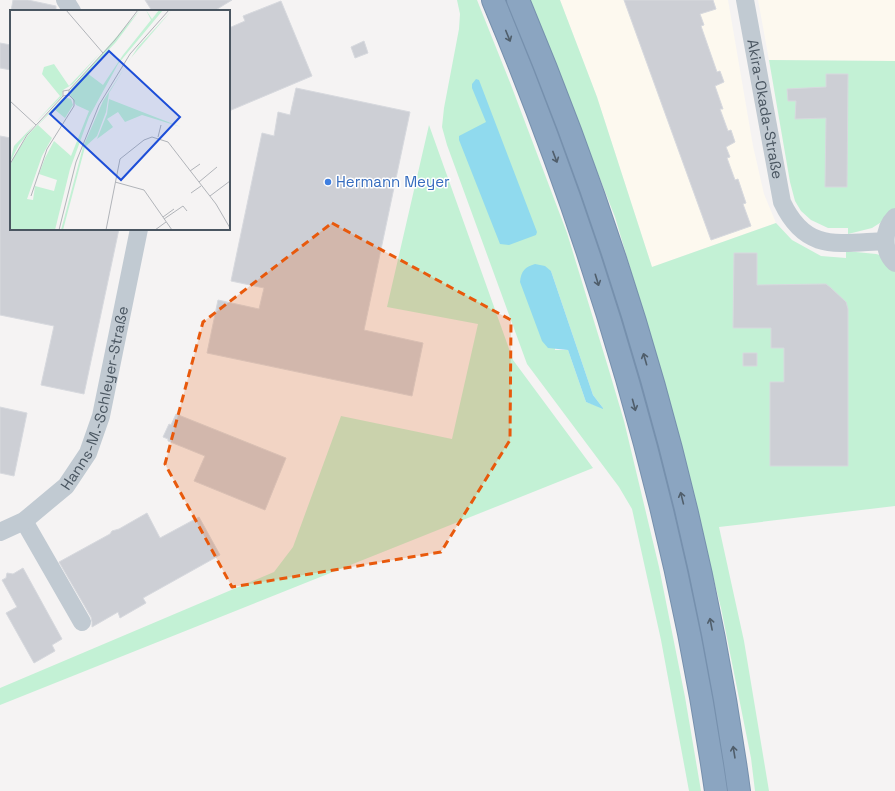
<svg xmlns="http://www.w3.org/2000/svg" width="895" height="791" viewBox="0 0 895 791" font-family="'Space Grotesk',sans-serif">
	<style>
		.commercial { fill: #fdf9ef }
		.green { fill: #c3f1d5; fill-rule: evenodd }
		.water { fill: #90daee }
		.building { fill: #cdcfd5; stroke: #d7d9de }
		.lines { fill: none; stroke-linecap: round; stroke-linejoin: round }
		.highway-casing { stroke: #7690ad; stroke-width: 24 }
		.minor { stroke: #c1cad2; stroke-width: 18 }
		.highway { stroke: #8ba5c1; stroke-width: 22 }
		.oneway { stroke: #505e6b }
		.marked { fill: #e8590c; fill-opacity: 0.2; stroke: #e8590c; stroke-width: 3; stroke-dasharray: 8 5; stroke-linejoin: round }
		.shop-dot { fill: #3f7fe0; stroke: #fff; stroke-width: 1.5 }
		.labels { text-anchor: middle; stroke-width: 3; stroke-linejoin: round; paint-order: stroke }
		.street-label { font-size: 15px; fill: #4a5661; stroke: #fff }
		.shop-label { font-size: 15px; fill: #366cbe; stroke: #fff; text-anchor: start }
		.inset-road { fill: none; stroke: #b1b4b9; stroke-width: 1 }
		.view { fill: #1d4ed8; fill-opacity: 0.15; stroke: #1d4ed8; stroke-width: 2 }
		.inset-edge { fill: none; stroke: #4a5661; stroke-width: 2 }
	</style>
	<rect width="100%" height="100%" fill="#f5f3f3"/>
	<path class="commercial" d="M560 0H728L753 146 764 194 776 223 652 267 597 97Z
		M758 0H895V61L769 60Z"/>
	<path class="green" d="M457 0H477L511 85 567 233 608 367 624 421 659 567 685 697 701 791H689L661 640 632 509 619 487 527 364 447 145 442 127 444 108 459 29 460 14ZM551 271 593 395 603 408 586 402 568 350H555Z
		M530 0H560L597 97 652 267 776 223 792 240 821 256 846 258V251L876 254 880 255 895 272V506L719 527 744 641 769 791H755L751 758 721 608 664 382 615 217Z
		M769 60 895 61V208L883 221 872 228 848 234V228H828L811 220 801 211 795 201 790 182Z
		M429 125 513 360 593 468 0 705V688L274 572 293 547 341 416 452 439 478 324 387 307Z"/>
	<path class="water" d="M476 79 479 80 537 232 536 235 509 245 500 244 459 140V136L486 122 472 88V84Z
		M535 264 545 266 551 271 593 395 603 408V409L586 402 568 350 548 348 542 341 520 282C521 271 525 267 535 264Z"/>
	<path class="building" d="M13 0H28L56 6V11H11Z
		M145 0H232L214 11H152Z
		M624 0H713L716 9 700 14 704 25 701 26 717 72 720 71 724 82 715 86 723 109H720L728 131 731 130 735 142 726 147 730 157 727 158 735 180 738 179 746 203 743 204 751 226 711 240Z
		M281 1 312 76 229 111V28L245 21 243 16Z
		M364 41 368 53 355 58 351 47Z
		M0 43 11 45V70L0 68Z
		M826 74H848L847 187H825L826 118 795 119 796 101H788L787 89 826 87Z
		M296 88 410 112 364 330 423 343 412 396 207 353 218 300 259 309 264 288 231 281 262 133 274 136 278 112 290 115Z
		M0 136 11 138V229H119L84 394 41 385 54 326 0 315Z
		M734 253H757V285L826 284 831 288 846 302 848 309V466H770V382H784V348H771V328H733Z
		M743 353H757V366H743Z
		M0 407 27 413 14 476 0 473Z
		M176 414 286 458 265 510 194 481 205 456 168 441V439L163 437 169 424 171 425Z
		M147 513 160 538 199 517 220 555 143 598 146 603 120 618 118 612 92 627V622L91 617 59 562 110 534 112 531 119 529Z
		M23 568 62 639 52 645 55 651 34 663 6 613 17 607 2 580 6 578 7 573 13 574Z"/>
	<g class="lines">
		<defs>
			<path id="highway" d="M493 0C599 253 677 519 716 791
				M518 0C624 252 702 520 739 791"/>
		</defs>
		<use href="#highway" class="highway-casing"/>
		<g class="minor">
			<path d="M65 0 72 11"/>
			<path id="s1" d="M745 0 782 202C806 253 838 243 885 241"/>
			<path d="M895 217C883 229 882 251 895 263"/>
			<path d="M24 521 82 622"/>
			<path id="s2" d="M0 532 24 521 66 486 88 453 101 416 139 229"/>
		</g>
		<use href="#highway" class="highway"/>
	</g>
	<defs><path id="oneway-shaft" d="M-6 0H5M1.5-3L5.5 0L1.5 3" fill="none" stroke-width="1.6" stroke-linecap="round" stroke-linejoin="round"/></defs>
	<g class="oneway">
		<use href="#oneway-shaft" transform="translate(508 36) rotate(68)"/>
		<use href="#oneway-shaft" transform="translate(555 157) rotate(69)"/>
		<use href="#oneway-shaft" transform="translate(597 280) rotate(73)"/>
		<use href="#oneway-shaft" transform="translate(645 359) rotate(-106)"/>
		<use href="#oneway-shaft" transform="translate(634 405) rotate(75)"/>
		<use href="#oneway-shaft" transform="translate(682 498) rotate(-104)"/>
		<use href="#oneway-shaft" transform="translate(711 624) rotate(-101)"/>
		<use href="#oneway-shaft" transform="translate(734 752) rotate(-99)"/>
	</g>
	<path class="marked" d="M332 223 511 320 510 440 441 552 232 587 165 464 203 322Z"/>
	<circle class="shop-dot" cx="328" cy="182" r="4"/>
	<g class="labels">
		<g class="street-label">
			<text dy="5" stroke="none"><textPath href="#s1" startOffset="111">Akira-Okada-Straße</textPath></text>
			<text dy="5" stroke="none"><textPath href="#s2" startOffset="175">Hanns-M.-Schleyer-Straße</textPath></text>
		</g>
		<g class="shop-label">
			<text x="336" y="187">Hermann Meyer</text>
		</g>
	</g>
	<g transform="translate(10 10)">
		<rect width="220" height="220" fill="#f5f3f3"/>
		<path d="M130 0 106 32 77 63 93 75 113 45 141 10 136 0 142 9 149 0H153L108 54 79 107 60 159 45 220H0V156L3 148 18 125 51 90 54 87 61 89 63 95 55 108 44 99 28 115 42 128 32 146 17 189 23 190 25 176 44 181 47 170 29 164 35 148 44 131 61 146 79 101 66 95 60 85 61 79ZM162 0 120 49 99 83 96 102 87 126 75 137 53 220H51L73 137 93 91 128 37ZM91 42 63 74 53 80 52 86 25 113 50 86 32 64 34 57 44 54 59 76ZM99 89 140 105 171 117 132 105 115 112 108 102 97 109 103 117 87 129 97 104ZM24 115 9 135 0 152 4 136Z" fill="#c3f1d5"/>
		<path class="inset-road" d="M56 0 93 43M59 80 105 30 128 0M0 91 26 115M148 127 151 115M0 154 17 125 53 86 59 85V80L53 81V86M180 161 190 154M105 172 134 180 162 220M189 172 207 157M181 183 191 176M21 186 37 139 64 96V90L59 85M200 186 220 171M153 207 164 199M154 209 173 196 177 201M49 220 66 152 89 95 120 44 159 0M96 220 110 149 134 130 142 127 158 132 206 194 220 218M145 220 156 212"/>
		<path class="view" d="M99 41 170 107 111 170 40 104Z"/>
		<rect width="220" height="220" class="inset-edge"/>
	</g>
</svg>
